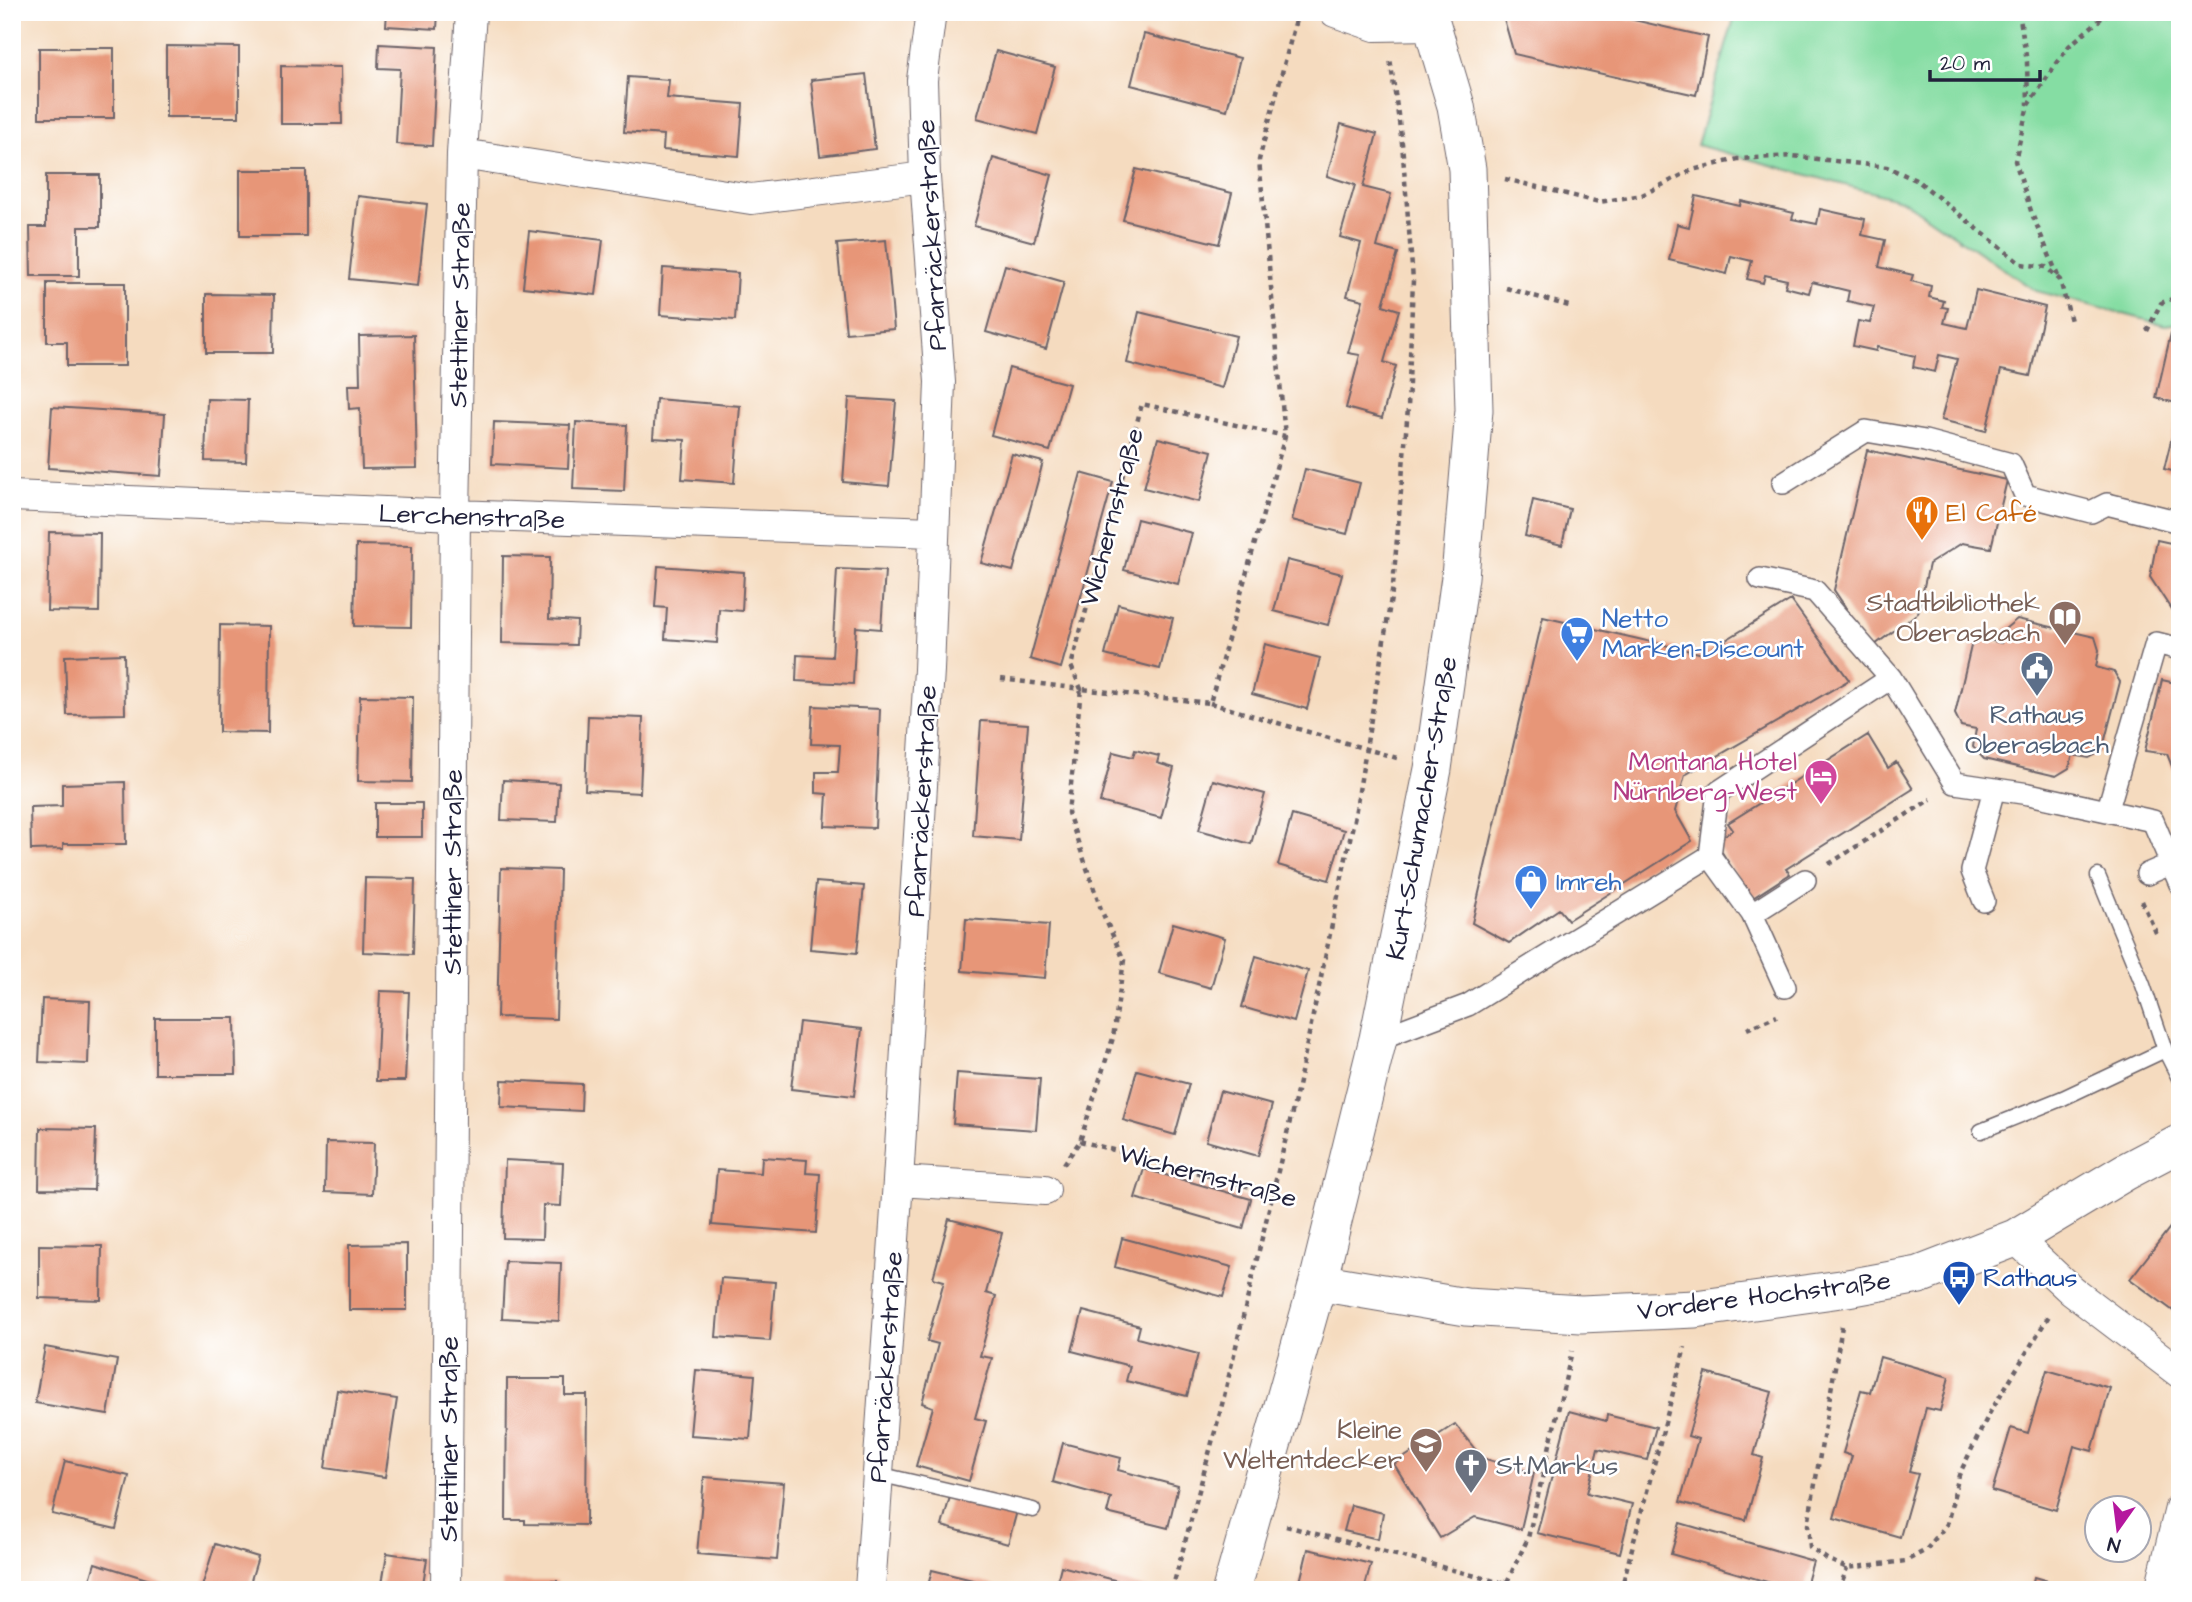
<svg xmlns="http://www.w3.org/2000/svg" width="2192" height="1602" viewBox="0 0 2192 1602" font-family="'Architects Daughter',sans-serif">
	<style>
		.green { fill: #85dda3; stroke: #54806f; stroke-width: 2 }
		.building { fill: #e79678 }
		.lines { fill: none; stroke-linecap: round; stroke-linejoin: round }
		.service-casing { stroke: #6c6369; stroke-width: 17 }
		.pedestrian-casing { stroke: #6c6369; stroke-width: 24 }
		.minor-casing { stroke: #6c6369; stroke-width: 32 }
		.tertiary-casing { stroke: #6c6369; stroke-width: 39 }
		.path { stroke: #6c6369; stroke-width: 4.5; stroke-dasharray: 5 5; stroke-linecap: butt }
		.service { stroke: #fff; stroke-width: 14 }
		.pedestrian { stroke: #fff; stroke-width: 21 }
		.minor { stroke: #fff; stroke-width: 30 }
		.tertiary { stroke: #fff; stroke-width: 37 }
		.labels { text-anchor: middle; stroke-width: 5; stroke-linejoin: round; paint-order: stroke }
		.street-label { font-size: 26px; fill: #22223b; stroke: #fff }
		.food-label { font-size: 26px; fill: #c56008; stroke: #fff; text-anchor: start }
		.education-label { font-size: 26px; fill: #785e54; stroke: #fff; text-anchor: end }
		.shop-label { font-size: 26px; fill: #366cbe; stroke: #fff; text-anchor: start }
		.service-label { font-size: 26px; fill: #4e5e75; stroke: #fff }
		.hotel-label { font-size: 26px; fill: #b23c85; stroke: #fff; text-anchor: end }
		.transit-label { font-size: 26px; fill: #164399; stroke: #fff; text-anchor: start }
		.worship-label { font-size: 26px; fill: #5b616d; stroke: #fff; text-anchor: start }
	</style>
	<rect width="100%" height="100%" fill="#fff"/>
	<filter id="ink" filterUnits="userSpaceOnUse"><feTurbulence type="fractalNoise" baseFrequency=".0143" numOctaves="2"/><feDisplacementMap in="SourceGraphic" scale="14" xChannelSelector="R" yChannelSelector="G"/><feConvolveMatrix kernelMatrix="1 2 1 2 8 2 1 2 1" color-interpolation-filters="sRGB"/></filter>
	<filter id="wash" filterUnits="userSpaceOnUse"><feTurbulence type="fractalNoise" baseFrequency=".00686" numOctaves="4" result="noise"/><feDisplacementMap in="SourceGraphic" scale="28" xChannelSelector="R" yChannelSelector="G"/><feGaussianBlur stdDeviation="1.57" result="paint"/><feColorMatrix in="noise" values="0 0 0 0 0 0 0 0 0 0 0 0 0 0 0 0 0 1.4 0 .05"/><feComposite in="paint" operator="in"/></filter>
	<g filter="url(#wash)">
		<rect width="100%" height="100%" fill="#f5dbbf"/>
		<path class="green" d="M1736 12H2180V323L2165 325 2036 291 1904 201 1697 145Z"/>
		<g id="blocks">
			<path class="building" d="M387 12H438L437 29 386 26Z
				M1502 12H1599L1708 37 1696 95 1514 54Z
				M1144 34 1240 58 1227 110 1131 85Z
				M379 44 437 47 432 146 396 144 400 69 378 68Z
				M166 46 239 47V117H166Z
				M39 48H114V118H39Z
				M996 51 1055 67 1037 134 977 118Z
				M281 66 341 67 342 124H281Z
				M866 74 875 149 820 156 811 80Z
				M628 77 669 80 667 98 743 104 739 156 663 150 664 135 624 132Z
				M1341 124 1377 134 1363 187 1391 194 1377 247 1398 253 1383 305 1399 310 1384 362 1396 366 1382 418 1346 408 1360 355 1348 353 1363 300 1347 296 1361 243 1340 237 1355 185 1327 176Z
				M993 158 1052 175 1034 242 974 226Z
				M1136 169 1232 193 1219 244 1123 220Z
				M240 170H306V236H240Z
				M46 175H100V227H79V276H31L30 227H46Z
				M358 196 427 204 418 286 349 279Z
				M1696 196 1740 206 1741 201 1794 213 1792 219 1817 224 1820 209 1865 219 1862 235 1885 240 1879 267 1913 275 1911 281 1931 286 1929 297 1944 301 1942 307 1948 308 1944 323 1967 328 1976 290 2045 307 2030 376 2001 370 1986 431 1941 420 1957 359 1939 355 1935 372 1913 367 1915 356 1877 347 1876 351 1853 346 1858 321 1870 323 1874 307 1847 301 1849 291 1812 282 1809 293 1785 287 1787 280 1765 275 1763 283 1747 279 1752 261 1731 256 1727 274 1669 260 1677 224 1689 227Z
				M529 231 603 240 596 295 523 287Z
				M886 240 894 329 846 333 837 244Z
				M1005 265 1064 282 1046 349 986 332Z
				M663 268 738 273 735 320 660 315Z
				M47 283H125V366H67V342H47Z
				M206 294 274 295 273 353H206Z
				M1139 312 1236 336 1222 388 1127 363Z
				M2171 333 2180 335V404L2156 398Z
				M414 335 417 468 362 469 360 408 349 409 348 385H360L359 336Z
				M1009 368 1069 384 1050 451 991 435Z
				M849 398 896 401 889 486 843 482Z
				M207 399 248 400 246 462 205 461Z
				M656 399 740 406 734 483 682 479 685 440 653 438Z
				M52 407 165 414 161 476 48 468Z
				M2179 408H2180V473L2164 469Z
				M494 422 570 425 568 468 492 464Z
				M576 422 627 425 624 491 573 489Z
				M1158 438 1212 451 1199 502 1144 488Z
				M1867 450 2007 480 1991 548 1962 543 1929 564 1918 613 1872 647 1834 590Z
				M1012 454 1043 462 1013 571 981 563Z
				M1305 469 1360 483 1347 534 1292 520Z
				M1081 473 1113 482 1061 668 1030 659Z
				M1533 500 1570 509 1562 545 1525 536Z
				M1137 519 1192 533 1178 584 1124 570Z
				M49 532 100 533 99 612 47 611Z
				M2157 540 2180 545V623L2150 577Z
				M356 545 412 546 411 627 354 626Z
				M503 556 550 557 549 619 577 621 576 645 502 643Z
				M1287 560 1342 574 1328 625 1274 611Z
				M658 566 744 572 742 611 719 609 717 643 665 639 667 608 655 607Z
				M837 569 885 571 881 629 856 627 853 684 796 681 797 655 832 657Z
				M1791 600 1849 680 1685 775 1675 811 1692 841 1568 920 1559 909 1509 943 1472 923 1543 617 1703 654Z
				M1118 604 1173 618 1160 669 1105 655Z
				M2017 619 2095 637 2099 650 2096 667 2114 672 2120 682 2102 751 2089 758 2073 755 2069 768 2056 776 1984 759 1973 747 1976 729 1961 726 1955 714 1971 646 1982 638 2001 643 2006 628Z
				M220 625 269 626 268 733 219 732Z
				M1265 644 1320 658 1307 709 1252 694Z
				M124 654 125 714 67 715 65 656Z
				M2162 680 2180 684V786L2167 754 2145 751Z
				M360 696 413 697 412 782 358 781Z
				M813 706 880 709 875 828 825 826 827 794 816 793V772H838L840 745 811 744Z
				M588 716 643 718 640 793 585 790Z
				M981 721 1028 724 1019 840 973 836Z
				M1868 735 1888 768 1896 762 1913 789 1786 869 1790 874 1751 899 1715 841 1733 830 1728 823Z
				M1135 750 1159 756 1157 763 1174 768 1161 818 1100 802 1113 752 1133 757Z
				M503 780 559 783 557 822 501 820Z
				M1213 780 1265 794 1251 844 1199 830Z
				M125 782 126 844H63V849L31 850 30 807 62 806V784Z
				M375 803H422V837H375Z
				M1292 815 1344 830 1329 880 1278 865Z
				M501 868 560 870 556 1019 497 1017Z
				M365 878 415 879 413 954 363 952Z
				M816 882 864 886 857 953 810 949Z
				M966 919 1049 925 1045 978 962 971Z
				M1173 923 1225 938 1211 988 1159 973Z
				M1256 956 1308 971 1294 1022 1242 1007Z
				M380 991 409 992 405 1081H376Z
				M42 999 90 1001 88 1064 39 1062Z
				M155 1018H235L236 1074H155Z
				M799 1022 862 1029 854 1096 791 1089Z
				M1137 1070 1189 1084 1175 1135 1123 1120Z
				M957 1073 1040 1079 1036 1130 953 1124Z
				M502 1080 582 1084 581 1111 501 1107Z
				M1220 1091 1272 1105 1258 1156 1206 1141Z
				M40 1128 96 1129 94 1190 39 1189Z
				M326 1142 374 1143 372 1194 325 1192Z
				M762 1157 807 1160 806 1173 820 1174 816 1233 712 1225 717 1170 761 1173Z
				M505 1160 563 1163 561 1206 543 1205 542 1239 503 1238Z
				M1144 1169 1251 1199 1243 1229 1135 1198Z
				M949 1219 1002 1233 986 1293 996 1296 980 1356 992 1358 975 1418 986 1421 969 1481 916 1466 933 1407 922 1403 938 1344 927 1341 944 1281 933 1278Z
				M2172 1225 2180 1231V1316L2130 1279Z
				M1122 1238 1232 1267 1223 1297 1115 1267Z
				M407 1244V1310H349V1245Z
				M39 1245 102 1246 101 1300 39 1298Z
				M505 1261 561 1263 559 1321 502 1318Z
				M721 1278 775 1282 770 1341 716 1337Z
				M1083 1311 1140 1326 1137 1338 1198 1354 1187 1396 1126 1381 1130 1366 1072 1351Z
				M45 1347 117 1360 108 1415 35 1403Z
				M1880 1357 1949 1377 1940 1411 1926 1408 1909 1472 1918 1474 1900 1537 1834 1518 1852 1456 1843 1453 1861 1390 1870 1392Z
				M696 1370 755 1375 750 1439 690 1435Z
				M2047 1370 2110 1388 2092 1451 2074 1446 2056 1510 1992 1491 2011 1428 2028 1433Z
				M1706 1373 1772 1392 1754 1455 1763 1458 1746 1520 1680 1502 1698 1439 1688 1436Z
				M507 1379H565V1395H587L586 1525 525 1524V1520H506Z
				M337 1390 397 1399 385 1477 325 1468Z
				M1569 1411 1606 1421 1607 1415 1656 1427 1647 1460 1598 1449 1587 1493 1632 1504 1620 1553 1537 1533Z
				M1455 1424 1482 1458 1534 1473 1521 1529 1475 1517 1440 1538 1394 1464Z
				M1063 1443 1121 1458 1118 1470 1178 1486 1168 1528 1107 1513 1111 1498 1053 1482Z
				M65 1461 129 1476 116 1529 52 1514Z
				M704 1477 784 1483 777 1560 697 1554Z
				M951 1493 1017 1511 1008 1544 942 1526Z
				M1351 1505 1383 1513 1378 1539 1344 1531Z
				M1680 1523 1813 1561 1805 1590H1795L1671 1554Z
				M215 1544 258 1557 248 1590H201Z
				M1308 1549 1371 1564 1364 1590H1298Z
				M387 1553 427 1559 422 1590H381Z
				M95 1563 163 1584 161 1590H87Z
				M1061 1566 1149 1589 1148 1590H1055Z
				M932 1570 997 1586 996 1590H927Z
				M2034 1577 2076 1589V1590H2031Z
				M502 1581H557V1590H502Z"/>
		</g>
	</g>
	<g filter="url(#ink)">
		<use href="#blocks" fill-opacity="0" stroke="#6c6369" stroke-width="2"/>
		<g class="lines">
			<defs>
				<path id="service" d="M2098 876 2143 985 2165 1050 2180 1080
					M1981 1131 2063 1098 2165 1050
					M878 1474 1033 1510"/>
				<path id="pedestrian" d="M1783 483 1866 431 1925 441 2011 464 2025 495 2091 512 2107 504 2180 522
					M1760 579 1815 591 1891 678 1955 783 2029 794 2153 821 2180 884
					M2108 809 2156 643 2180 649
					M1710 856 1752 914 1805 880
					M2147 874 2180 860
					M1984 901 1972 871 1994 789
					M1752 914 1785 987
					M1378 1039 1468 1005 1710 856 1718 792 1891 678"/>
				<path id="minor" d="M1335 12 1375 26 1432 25
					M462 154 751 199 925 177
					M12 496 455 515 933 532
					M898 1181 1045 1190
					M2015 1238 2072 1291 2180 1373
					M446 1590 455 515 462 154 471 12
					M870 1590 898 1181 929 670 940 382 925 177 922 80 931 12
					M2160 1590 2180 1508"/>
				<path id="tertiary" d="M1318 1282 1466 1307 1581 1314 1695 1309 1848 1288 1919 1275 2015 1238 2125 1172 2180 1143
					M1231 1590 1318 1282 1378 1039 1433 769 1460 577 1474 410 1467 169 1456 106 1428 12"/>
			</defs>
			<use href="#service" class="service-casing"/>
			<use href="#pedestrian" class="pedestrian-casing"/>
			<use href="#minor" class="minor-casing"/>
			<use href="#tertiary" class="tertiary-casing"/>
			<path class="path" d="M2019 12 2027 62 2028 105
				M1505 179 1599 202 1642 195 1692 170 1738 159 1792 156 1887 167 1918 181 2021 264 2046 267 2060 280 2071 321
				M2058 276 2032 214 2015 161 2028 105 2069 46 2104 16 2115 12
				M1506 288 1569 306
				M2147 331 2161 303 2180 296
				M1001 679 1081 689 1071 666 1142 404 1285 436
				M1210 703 1397 758
				M1829 864 1931 799
				M2142 901 2157 935
				M1747 1029 1777 1016
				M1080 1141 1302 1201
				M1064 1164 1080 1141 1113 1038 1124 960 1102 912 1068 813 1081 689 1210 703 1285 436 1259 160 1298 12
				M1842 1326 1808 1525 1810 1547 1827 1559 1847 1568 1906 1561 1926 1550 1947 1524 1959 1475 1989 1414 2050 1314
				M1286 1526 1506 1584 1528 1538 1572 1351
				M1172 1590 1220 1413 1296 1096 1355 815 1393 586 1408 408 1413 280 1402 143 1390 58
				M1621 1590 1685 1347
				M1839 1590 1847 1568"/>
			<use href="#service" class="service"/>
			<use href="#pedestrian" class="pedestrian"/>
			<use href="#minor" class="minor"/>
			<use href="#tertiary" class="tertiary"/>
		</g>
	</g>
	<defs>
		<symbol id="restaurant-pin" viewBox="-11 -11 22 30"><path d="M0 17L-7.5 6A9.5 9.5 0 1 1 7.5 6Z" fill="#e8710a" stroke="#fff"/><path d="M-5-6h1v4h1v-4h1v4h1v-4h1v5L-1.5 .5V6h-2V.5L-5-1ZM5-6V6H3V1.5H1.5Q1.5-4 5-6Z" fill="#fff"/></symbol>
		<symbol id="library-pin" viewBox="-11 -11 22 30"><path d="M0 17L-7.5 6A9.5 9.5 0 1 1 7.5 6Z" fill="#8d6e63" stroke="#fff"/><path d="M-6-4Q-3-5.5-.7-3.5V5Q-3 3-6 4ZM6-4Q3-5.5 .7-3.5V5Q3 3 6 4Z" fill="#fff"/></symbol>
		<symbol id="supermarket-pin" viewBox="-11 -11 22 30"><path d="M0 17L-7.5 6A9.5 9.5 0 1 1 7.5 6Z" fill="#3f7fe0" stroke="#fff"/><path d="M-6-5.5h2.5l.6 2H6L4.5 2H-2.5L-4.4-4H-6ZM-1.5 3.2a1.3 1.3 0 1 0 .1 0ZM3 3.2a1.3 1.3 0 1 0 .1 0Z" fill="#fff"/></symbol>
		<symbol id="civic-pin" viewBox="-11 -11 22 30"><path d="M0 17L-7.5 6A9.5 9.5 0 1 1 7.5 6Z" fill="#5c6f8a" stroke="#fff"/><path d="M-.6-6.5H3V-4.5H.6V-3L4-1V1h2V6H-6V1h2V-1L-.6-3ZM-1.2 2.5V6h2.4V2.5Z" fill="#fff"/></symbol>
		<symbol id="hotel-pin" viewBox="-11 -11 22 30"><path d="M0 17L-7.5 6A9.5 9.5 0 1 1 7.5 6Z" fill="#d1479c" stroke="#fff"/><path d="M-6-4.5h1.5V1H6V5H4.5V3h-9V5H-6ZM-4 0a1.8 1.8 0 1 1 3.6 0ZM.5 0V-2.5h3Q6-2.5 6 0Z" fill="#fff"/></symbol>
		<symbol id="shop-pin" viewBox="-11 -11 22 30"><path d="M0 17L-7.5 6A9.5 9.5 0 1 1 7.5 6Z" fill="#3f7fe0" stroke="#fff"/><path d="M-5-2.5h2.3a2.7 3.5 0 0 1 5.4 0H5L5.5 6h-11ZM-1.5-2.5h3a1.5 2.3 0 0 0-3 0Z" fill="#fff"/></symbol>
		<symbol id="bus-pin" viewBox="-11 -11 22 30"><path d="M0 17L-7.5 6A9.5 9.5 0 1 1 7.5 6Z" fill="#1a4fb4" stroke="#fff"/><path d="M-5-6H5V4H4V6H2V4H-2V6H-4V4H-5ZM-3.5-4V0h7V-4ZM-3.5 1.2v1.5H-2V1.2ZM2 1.2v1.5H3.5V1.2Z" fill="#fff"/></symbol>
		<symbol id="school-pin" viewBox="-11 -11 22 30"><path d="M0 17L-7.5 6A9.5 9.5 0 1 1 7.5 6Z" fill="#8d6e63" stroke="#fff"/><path d="M0-5L7-2L0 1L-7-2ZM-4 1L0 2.5L4 1V4Q0 6-4 4Z" fill="#fff"/></symbol>
		<symbol id="church-pin" viewBox="-11 -11 22 30"><path d="M0 17L-7.5 6A9.5 9.5 0 1 1 7.5 6Z" fill="#6b7280" stroke="#fff"/><path d="M-1.2-6h2.4v3.5h3.3v2.4h-3.3V6h-2.4V-.1h-3.3v-2.4h3.3Z" fill="#fff"/></symbol>
	</defs>
	<g fill-rule="evenodd">
		<use href="#restaurant-pin" x="1903" y="493" width="38" height="52"/>
		<use href="#library-pin" x="2046" y="598" width="38" height="52"/>
		<use href="#supermarket-pin" x="1558" y="614" width="38" height="52"/>
		<use href="#civic-pin" x="2018" y="649" width="38" height="52"/>
		<use href="#hotel-pin" x="1802" y="757" width="38" height="52"/>
		<use href="#shop-pin" x="1512" y="862" width="38" height="52"/>
		<use href="#bus-pin" x="1940" y="1258" width="38" height="52"/>
		<use href="#school-pin" x="1407" y="1425" width="38" height="52"/>
		<use href="#church-pin" x="1452" y="1446" width="38" height="52"/>
	</g>
	<g class="labels">
		<g class="street-label">
			<text transform="translate(931 235) rotate(-93)" y="9">Pfarräckerstraße</text>
			<text transform="translate(459 305) rotate(-89)" y="9">Stettiner Straße</text>
			<text transform="translate(472 516) rotate(2)" y="9">Lerchenstraße</text>
			<text transform="translate(1111 517) rotate(-75)" y="9">Wichernstraße</text>
			<text transform="translate(921 801) rotate(-87)" y="9">Pfarräckerstraße</text>
			<text transform="translate(1421 808) rotate(-80)" y="9">Kurt-Schumacher-Straße</text>
			<text transform="translate(452 872) rotate(-90)" y="9">Stettiner Straße</text>
			<text transform="translate(1208 1175) rotate(15)" y="9">Wichernstraße</text>
			<text transform="translate(1764 1295) rotate(-7)" y="9">Vordere Hochstraße</text>
			<text transform="translate(885 1367) rotate(-86)" y="9">Pfarräckerstraße</text>
			<text transform="translate(448 1439) rotate(-90)" y="9">Stettiner Straße</text>
		</g>
		<g class="food-label">
			<text x="1946" y="521">El Café</text>
		</g>
		<g class="education-label">
			<text x="2040" y="611">Stadtbibliothek<tspan x="2040" dy="30">Oberasbach</tspan></text>
			<text x="1402" y="1438">Kleine<tspan x="1402" dy="30">Weltentdecker</tspan></text>
		</g>
		<g class="shop-label">
			<text x="1602" y="627">Netto<tspan x="1602" dy="30">Marken-Discount</tspan></text>
			<text x="1556" y="890">Imreh</text>
		</g>
		<g class="service-label">
			<text x="2037" y="723">Rathaus<tspan x="2037" dy="30">Oberasbach</tspan></text>
		</g>
		<g class="hotel-label">
			<text x="1797" y="770">Montana Hotel<tspan x="1797" dy="30">Nürnberg-West</tspan></text>
		</g>
		<g class="transit-label">
			<text x="1983" y="1286">Rathaus</text>
		</g>
		<g class="worship-label">
			<text x="1496" y="1474">St.Markus</text>
		</g>
	</g>
	<rect width="2192" height="1602" fill="none" stroke="#fff" stroke-width="42"/>
	<g transform="translate(2118 1529) rotate(194)"><circle r="33" fill="#ffffff" stroke="#a7a7b1" stroke-width="2"/>
	<path d="M0-5L12 26L0 18L-12 26Z" fill="#b5179e"/>
	<text y="-10" font-size="19" font-weight="bold" text-anchor="middle" fill="#22223b">N</text>
	</g>
	<path d="M1930 70v10h110v-10" fill="none" stroke="#22223b" stroke-width="3.5"/>
	<text x="1940" y="70" font-size="21" fill="#22223b" stroke="#ffffff" stroke-width="5" paint-order="stroke">20 m</text>
</svg>
